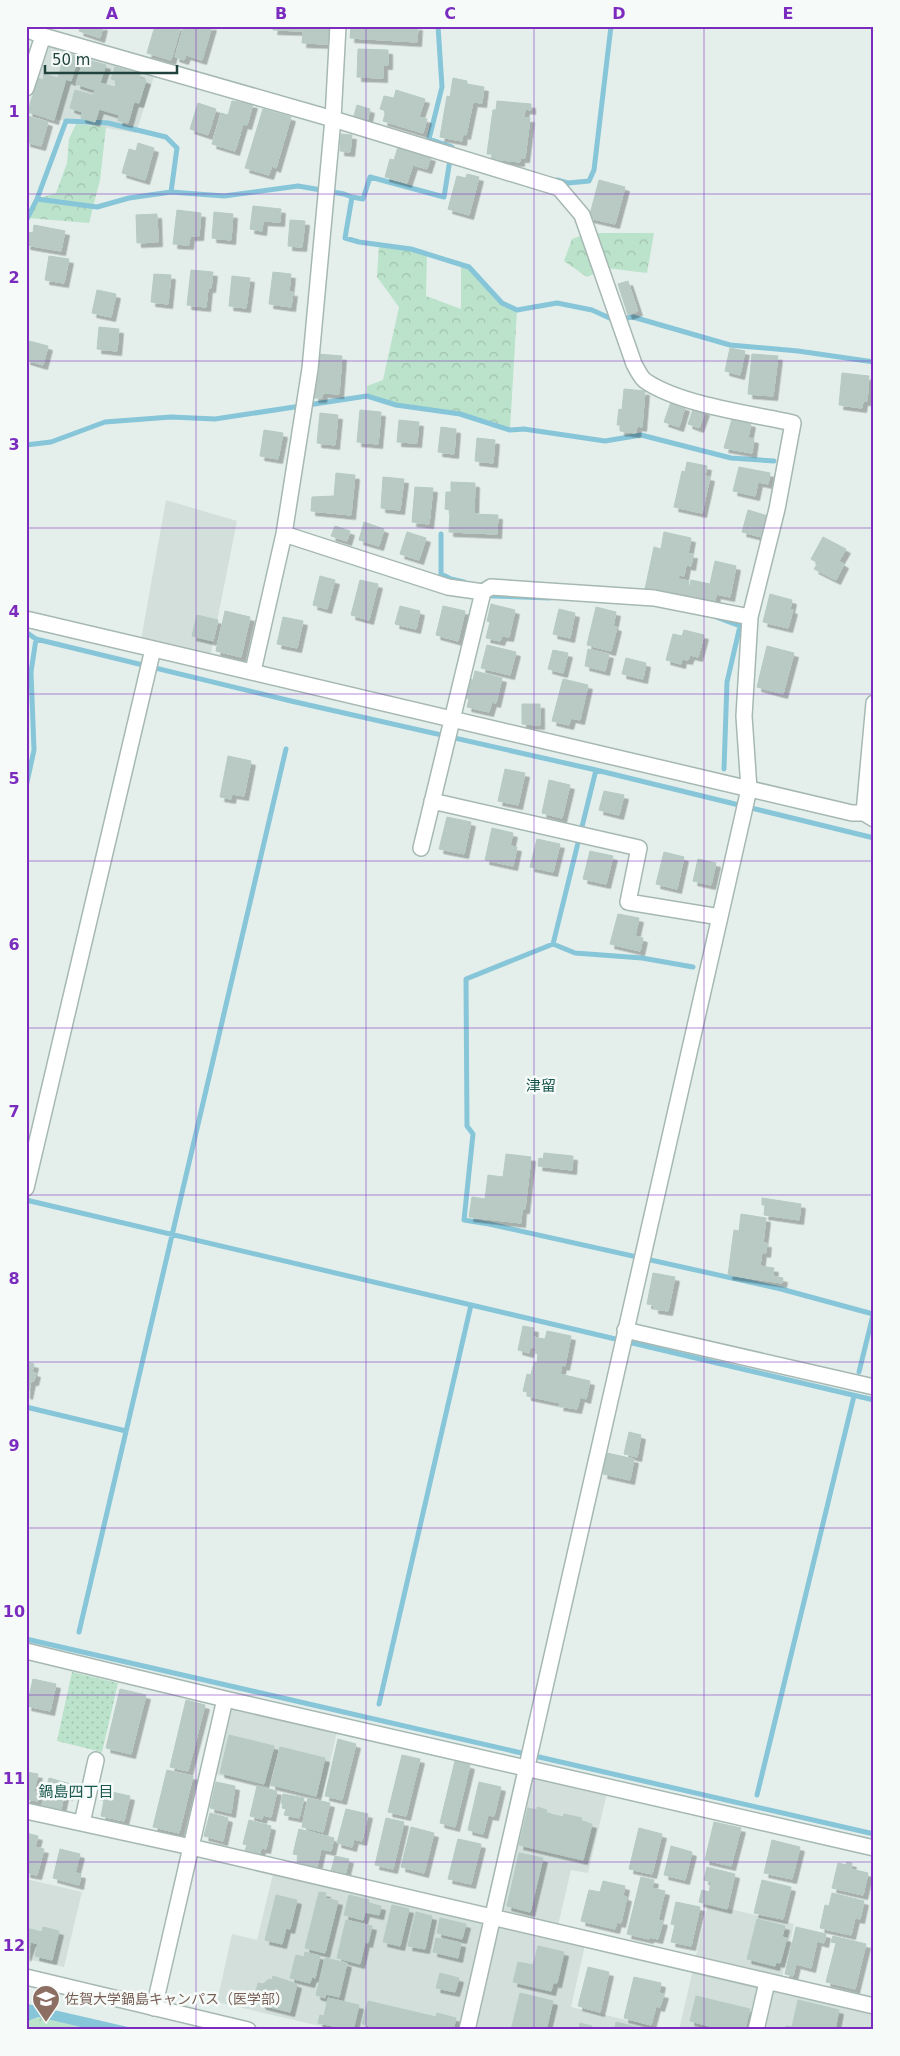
<svg xmlns="http://www.w3.org/2000/svg" width="900" height="2056" viewBox="0 0 900 2056" font-family="'DejaVu Sans','Noto Sans JP',sans-serif">
	<style>
		.built { fill: #d2dfdb }
		.forest { fill: url(#forest-crowns) }
		.park { fill: url(#park-dots) }
		.water { fill: #87c5d9 }
		.lines { fill: none; stroke-linecap: round; stroke-linejoin: round }
		.stream { stroke: #87c5d9; stroke-width: 5 }
		.building { fill: #b9cac5; stroke: #b6cac3; filter: url(#shadow) }
		.minor-casing { stroke: #a6b8b3; stroke-width: 18 }
		.tertiary-casing { stroke: #a6b8b3; stroke-width: 18 }
		.minor { stroke: #fff; stroke-width: 15 }
		.tertiary { stroke: #fff; stroke-width: 15 }
		.grid { fill: none; stroke: #7b2cbf; stroke-width: 1; stroke-opacity: 0.55 }
		.labels { text-anchor: middle; stroke-width: 5; stroke-linejoin: round; paint-order: stroke }
		.education-label { font-size: 14px; fill: #785e54; stroke: #f6fbf9; text-anchor: start }
		.neighbourhood-label { font-size: 15px; fill: #1a584f; stroke: #f6fbf9 }
		.neatline { fill: none; stroke: #7b2cbf; stroke-width: 2 }
		.grid-label { font-size: 16px; text-anchor: middle; font-weight: bold; fill: #7b2cbf }
	</style>
	<defs>
		<pattern id="forest-crowns" width="20" height="18" patternUnits="userSpaceOnUse" patternTransform="scale(1.25)"><rect width="20" height="18" fill="#bbe2ca"/><path d="M2 6a3 3 0 1 1 6 0M12 15a3 3 0 1 1 6 0" fill="none" stroke="#a0c3ae"/></pattern>
		<pattern id="park-dots" width="8" height="8" patternUnits="userSpaceOnUse" patternTransform="scale(1.25)"><rect width="8" height="8" fill="#bbe2ca"/><path d="M2 2h.1M6 6h.1" fill="none" stroke="#a0c3ae" stroke-width="1.8" stroke-linecap="round"/></pattern>
		<filter id="shadow"><feDropShadow dx="4.5" dy="4.5" stdDeviation="0" flood-color="#0004"/></filter>
	</defs>
	<rect width="100%" height="100%" fill="#e4efeb"/>
	<path class="built" d="M46 44 155 73 136 133 26 114Z
		M166 500 237 521 210 657 141 640Z
		M229 1708 337 1732 322 1798 214 1774Z
		M516 1773 607 1793 588 1873 571 1870 555 1938 585 1945 571 2007 669 2030H337L217 2002 232 1934 257 1940 273 1874 482 1923Z
		M26 1879 82 1892 64 1967 26 1959Z
		M708 1904 794 1924 779 1989 874 2011V2030H679Z"/>
	<path class="forest" d="M76 124 106 127 100 180 89 223 28 218 37 199 56 193 67 163 69 139Z
		M588 233H654L647 273 606 268 587 277 564 261 572 239Z
		M379 245 411 249 427 254 426 296 461 309V264L469 267 502 303 517 310 510 430 460 414 396 405 367 396V386L383 380 399 307 377 277Z
		M38 2017 93 2030H26L28 2021Z"/>
	<path class="park" d="M72 1672 118 1683 102 1752 57 1741Z"/>
	<path class="water" d="M26 2004H28L141 2030H93L38 2017 28 2021 26 2026Z"/>
	<g class="lines">
		<path class="stream" d="M557 180 568 183 589 181 594 170 611 26
			M352 197 363 199 370 177 444 197 452 147 429 139 442 87 438 26
			M37 199 66 121 108 123 166 137 177 148 171 192
			M26 221 37 199 97 207 129 198 171 192 224 196 298 186 344 194 352 197 345 238 359 242 411 249 469 267 502 303 517 310 557 303 592 310 614 320 633 317 730 345 798 351 874 362
			M26 445 51 442 105 422 171 417 215 419 367 396 396 405 460 414 510 430 524 429 605 441 641 435 731 458 774 461
			M441 534V574L451 579 464 582
			M487 591 492 596 550 598
			M716 617 740 626 727 682 724 769
			M26 632 36 639 291 701 596 770 874 838
			M596 770 553 944 466 979 467 1126 473 1134 464 1220 489 1224 781 1289 873 1314
			M26 787 34 750 31 672 36 639
			M553 944 575 953 642 958 693 967
			M26 1200 874 1400
			M859 1372 874 1311
			M26 1407 126 1431
			M79 1632 286 749
			M26 1639 874 1834
			M379 1704 471 1305
			M757 1795 854 1396"/>
	</g>
	<path class="building" d="M81 26H103L100 38 79 31Z
		M155 26H181L171 60 147 53Z
		M184 26H212L202 60 186 55 184 60 175 57Z
		M274 26H330L328 44 302 43 303 31 273 30Z
		M351 26H418L417 42 350 38Z
		M358 49 388 50V65H383V78L357 77Z
		M65 53 78 57 71 81 66 79 54 120 28 112 38 78 43 80 44 74 58 78Z
		M84 59 106 65 100 83 115 87 117 81 111 79 115 67 140 74 139 78 146 80 139 103 134 102 128 123 118 121 119 115 99 109 95 122 81 118 82 112 70 108 75 90 93 95 95 90 76 84Z
		M453 78 467 81V84L484 87 482 103 473 102 466 135 463 134 462 141 440 137 447 96 450 97Z
		M396 90 425 99 419 117 427 119 423 133 383 121 386 111 380 109 384 96 394 98Z
		M232 101 253 104 247 125 243 124 235 151 212 144 221 113 228 115Z
		M497 101 531 104V110L525 109 524 118H530L525 158H520V162L492 159 493 154H487L493 110H496Z
		M198 103 216 109 208 135 190 129Z
		M357 105 370 109 367 122 353 119Z
		M263 109 291 117 276 168 272 166 269 175 245 168Z
		M28 116 48 122 41 146 26 142Z
		M341 134 352 135 350 152 340 151Z
		M138 143 154 148 145 180 122 173 129 149 136 151Z
		M398 147 431 157 427 169 413 165 407 183 385 177 390 159 394 160Z
		M467 174 479 177 469 215 448 209 457 176 466 178Z
		M599 180 625 187 615 224 589 218Z
		M253 206 281 209 280 222 263 221 262 231 250 229Z
		M177 210 201 213 199 236H190L189 245 173 244Z
		M214 212 233 214 231 240 212 238Z
		M157 214 158 242 137 243 136 215Z
		M290 220 305 221 302 247 288 246Z
		M34 225 65 231 61 251 26 245 27 232 33 233Z
		M49 256 69 259 64 283 45 280Z
		M191 270 213 272 211 288H208L206 307 187 305Z
		M273 272 291 274 289 292H293L291 307 269 304Z
		M154 274 171 275 168 304 151 302Z
		M232 276 250 278 246 308 229 306Z
		M628 281 638 311 628 315 618 284Z
		M97 290 116 294 111 317 92 313Z
		M99 327 119 329 117 351 97 349Z
		M29 341 48 346 43 365 26 360Z
		M730 348 745 351 740 375 725 371Z
		M318 354 342 356 339 394 323 393 322 398H314Z
		M752 354 778 356 773 396 748 394Z
		M842 373 869 376 867 401H863L862 408 839 405Z
		M624 389 645 391 642 427 637 426 636 433 620 431V425H617L619 409 622 410Z
		M671 402 685 407 679 427 664 422Z
		M694 407 705 411 699 428 688 424Z
		M360 410 381 412 378 444 357 442Z
		M320 413 338 415 335 445 317 443Z
		M732 419 751 423 748 438 754 439 752 453 724 448Z
		M399 420 419 422 417 443 397 442Z
		M441 427 456 429 454 454 438 452Z
		M264 430 283 433 278 459 260 456Z
		M477 438 495 440 493 463 475 461Z
		M687 462 707 466 705 476 710 477 702 513 674 507 682 471 685 472Z
		M739 467 770 473 768 484 758 482 755 496 733 491Z
		M336 473 355 475 351 515 311 511 312 497 334 496Z
		M383 477 404 479 400 510 381 508Z
		M451 482 475 483 474 514 498 515 497 534 449 532 450 510 445 509 446 492H451Z
		M415 487 433 488 429 524 412 522Z
		M748 510 768 516 762 537 742 532Z
		M364 522 384 529 379 546 359 540Z
		M335 526 350 531 347 541 331 536Z
		M407 532 426 538 419 560 400 554Z
		M664 532 691 538 688 554H693L691 566 686 565 684 576 679 575 678 579 689 581 686 597 645 589 654 547 661 549Z
		M823 537 846 549 839 561 844 564 836 580 814 569 818 563 811 559Z
		M715 561 736 566 730 597 716 594 715 602 688 597 691 580 710 584Z
		M320 576 335 580 327 609 313 605Z
		M360 580 378 584 369 620 351 615Z
		M770 594 792 600 790 609 793 610 788 628 763 622Z
		M491 604 515 610 509 637 502 636 500 641 486 638 490 622 487 621Z
		M400 606 420 611 416 629 395 624Z
		M443 606 465 611 458 641 436 635Z
		M596 607 616 612 613 626 617 627 611 651 587 645Z
		M559 609 575 613 570 638 553 634Z
		M225 611 250 617 241 657 216 651Z
		M197 615 218 620 213 641 192 636Z
		M283 617 303 621 297 648 277 644Z
		M684 630 704 635 698 657 690 655 688 660 682 659 681 664 666 660 673 634 682 636Z
		M487 645 516 652 510 675 481 668Z
		M767 646 794 653 783 694 757 687Z
		M588 649 609 654 605 671 585 666Z
		M553 650 568 653 563 673 548 669Z
		M626 658 646 663 643 679 622 674Z
		M475 671 502 678 496 703 492 702 489 712 467 707 469 699 465 698 469 679 473 680Z
		M563 679 588 685 580 720 571 718 569 725 552 721Z
		M522 704H540V725L522 724Z
		M228 756 251 761 244 796 232 794 231 799 220 797Z
		M505 769 525 773 518 805 498 801Z
		M549 780 570 785 562 818 542 813Z
		M604 791 624 795 619 815 599 810Z
		M447 817 471 822 464 854 439 849Z
		M492 828 513 833 510 846 517 847 513 866 485 860Z
		M537 839 560 844 553 872 530 867Z
		M590 851 613 856 606 884 583 879Z
		M664 852 684 857 677 889 656 884Z
		M698 859 716 863 711 885 693 881Z
		M618 914 639 918 635 936 643 938 640 951 610 944Z
		M544 1153 573 1156 572 1170 538 1166 539 1158 543 1159Z
		M506 1154 531 1157 525 1209H522L521 1223 469 1217 472 1197 485 1199 488 1175 503 1177Z
		M762 1198 801 1204 799 1220 764 1215 765 1205H762Z
		M741 1214 766 1218 763 1243H767L766 1253 762 1252 760 1266 774 1268 773 1276 783 1278 782 1283 728 1275 734 1230 739 1231Z
		M653 1273 675 1277 668 1311 654 1309V1305L647 1304Z
		M523 1326 534 1328 533 1337 545 1339 547 1331 571 1336 565 1366 562 1365 560 1374 590 1381 586 1399 580 1397 577 1409 559 1406 560 1403 527 1396V1392L523 1391 527 1374 531 1375 534 1362 537 1363 538 1354 535 1353 536 1348 530 1347 529 1353 518 1350Z
		M26 1362 34 1364 32 1372 36 1373 34 1381H31L28 1395 26 1394Z
		M629 1432 641 1435 637 1457 624 1454Z
		M607 1453 634 1459 630 1480 603 1474Z
		M33 1679 56 1684 50 1711 27 1706Z
		M120 1689 146 1695 131 1754 106 1748Z
		M186 1700 205 1705 188 1771 170 1767Z
		M229 1735 274 1746 264 1784 220 1773Z
		M338 1739 356 1744 342 1800 325 1796Z
		M280 1747 325 1758 316 1796 271 1785Z
		M402 1755 420 1759 406 1816 388 1812Z
		M455 1761 470 1765 455 1827 440 1823Z
		M167 1770 193 1776 179 1833 153 1827Z
		M26 1772 38 1774 34 1791 40 1793 38 1801 26 1799Z
		M49 1778 71 1784 68 1796 64 1795 61 1810 42 1805Z
		M216 1782 235 1786 231 1813 210 1808Z
		M479 1782 501 1787 494 1816 488 1815 483 1834 468 1830Z
		M257 1786 277 1791 271 1817 263 1815 262 1819 250 1816Z
		M103 1790 130 1796 124 1821 101 1816 104 1801 100 1800Z
		M283 1794 304 1798 299 1818 284 1815 286 1809 282 1808 283 1803H281Z
		M308 1798 330 1803 323 1832 302 1827Z
		M537 1807 547 1810 546 1813 563 1817 564 1814 582 1818 581 1821 592 1824 583 1860 519 1845 528 1808 537 1810Z
		M346 1809 368 1814 362 1841 354 1839 352 1847 337 1843Z
		M210 1813 228 1818 223 1841 204 1836Z
		M386 1818 404 1822 393 1869 375 1865Z
		M249 1820 271 1826 266 1849 261 1848 260 1854 245 1850 247 1845 243 1844Z
		M714 1822 741 1828 731 1866 705 1860Z
		M411 1827 434 1833 424 1873 401 1867Z
		M639 1828 662 1834 652 1874 629 1869Z
		M299 1829 334 1838 331 1851 321 1849 317 1867 297 1862 298 1855 293 1854Z
		M26 1833 38 1836 35 1847 44 1849 37 1875 26 1873Z
		M458 1839 481 1844 471 1884 448 1879Z
		M772 1840 800 1847 792 1879 764 1873Z
		M671 1846 692 1852 685 1880 664 1875Z
		M60 1849 80 1854 75 1873 81 1874 79 1885 53 1878Z
		M519 1853 543 1858 530 1912 507 1906Z
		M335 1856 349 1859 345 1875 331 1871Z
		M847 1862 852 1863 851 1869 868 1873 863 1895 832 1888 838 1863 846 1865Z
		M707 1867 735 1874 727 1909 699 1902 702 1890 709 1892 711 1882 704 1880Z
		M641 1877 654 1880 652 1888 665 1891 658 1920 663 1921 658 1939 649 1937V1939L627 1934Z
		M762 1880 791 1887 783 1919 754 1913Z
		M603 1881 625 1886 623 1896 627 1897 621 1923 617 1922 615 1929 581 1921 589 1890 600 1892Z
		M319 1892 326 1893 325 1898 338 1901 325 1953 305 1948Z
		M832 1893 864 1901 860 1919 855 1918 851 1935 820 1928 825 1905 829 1906Z
		M276 1895 297 1900 290 1929 286 1928 282 1944 265 1940Z
		M349 1895 369 1900 368 1903 381 1906 379 1915 365 1912 363 1920 344 1915Z
		M676 1902 700 1907 691 1946 671 1942 675 1925 671 1924Z
		M392 1905 409 1909 400 1946 383 1942Z
		M416 1912 432 1916 425 1949 408 1946Z
		M440 1918 466 1924 462 1939 437 1933Z
		M757 1919 785 1926 782 1937 787 1938 780 1963 776 1962 775 1966 747 1959Z
		M346 1920 372 1926 368 1943 365 1942 360 1964 337 1958Z
		M43 1927 59 1931 52 1960 35 1956 38 1944 31 1942 26 1957V1928L42 1932Z
		M796 1927 826 1934 824 1943 817 1941 811 1968 796 1964 793 1976 785 1974Z
		M833 1936 866 1944 855 1989 826 1982 836 1943 831 1942Z
		M436 1938 461 1943 458 1958 433 1952Z
		M538 1946 564 1952 557 1983H553L551 1991 513 1982 518 1962 533 1965Z
		M305 1952 320 1956 315 1978 312 1977 310 1983 290 1978 296 1955 304 1957Z
		M325 1958 347 1963 339 1997 326 1994 325 1998 316 1995Z
		M588 1967 609 1972 600 2012 578 2006Z
		M440 1973 459 1978 455 1992 436 1988Z
		M273 1976 297 1984 290 2012 262 2005 258 1998 260 1992 256 1991 258 1983 263 1984 269 1979 272 1980Z
		M634 1977 661 1983 659 1993 664 1994 660 2007 656 2006 651 2025 624 2018Z
		M520 1993 553 2001 546 2030H511Z
		M696 1996 750 2009 745 2030H724L690 2021Z
		M328 1998 359 2005 353 2030 318 2023 320 2015 324 2016Z
		M798 2000 839 2010 835 2030H785L786 2026 792 2027Z
		M368 2001 436 2017 437 2013 456 2018 453 2030H384L362 2024Z
		M616 2022 649 2030H614Z
		M580 2023 592 2026 591 2030H579Z"/>
	<g class="lines">
		<defs>
			<path id="minor" d="M26 29 43 36
				M26 88 43 36 333 119 559 188 582 215 634 364C637 369 641 379 647 382 682 405 752 414 793 423L777 509 750 617 744 716 749 789 467 2030
				M284 534 448 587 483 592 491 587 654 598 750 617
				M26 619 852 813H864L874 819
				M253 671 284 534 310 369 333 119 338 26
				M432 801 639 848 628 902 720 917
				M864 813 874 703
				M421 848 483 592
				M26 1188 153 649
				M625 1330 874 1387
				M26 1651 225 1699 874 1848
				M26 1811 191 1847 874 2006
				M82 1823 96 1760
				M154 2008 225 1699
				M756 2030 767 1982"/>
			<path id="tertiary" d="M26 1977 248 2030"/>
		</defs>
		<use href="#minor" class="minor-casing"/>
		<use href="#tertiary" class="tertiary-casing"/>
		<use href="#minor" class="minor"/>
		<use href="#tertiary" class="tertiary"/>
	</g>
	<path class="grid" d="M196 26V2030M366 26V2030M534 26V2030M704 26V2030M26 194H874M26 361H874M26 528H874M26 694H874M26 861H874M26 1028H874M26 1195H874M26 1362H874M26 1528H874M26 1695H874M26 1862H874"/>
	<defs>
		<symbol id="university-pin" viewBox="-11 -11 22 30"><path d="M0 17L-7.5 6A9.5 9.5 0 1 1 7.5 6Z" fill="#8d6e63" stroke="#f6fbf9"/><path d="M0-5L7-2L0 1L-7-2ZM-4 1L0 2.5L4 1V4Q0 6-4 4Z" fill="#fff"/></symbol>
	</defs>
	<g fill-rule="evenodd">
		<use href="#university-pin" x="30" y="1983" width="32" height="43"/>
	</g>
	<g class="labels">
		<g class="education-label">
			<text x="65" y="2004">佐賀大学鍋島キャンパス（医学部）</text>
		</g>
		<g class="neighbourhood-label">
			<text x="541" y="1091">津留</text>
			<text x="76" y="1797">鍋島四丁目</text>
		</g>
	</g>
	<rect width="900" height="2056" fill="none" stroke="#f6fbf9" stroke-width="55"/>
	<path d="M45 65v8h132v-8" fill="none" stroke="#21433d" stroke-width="2.5"/>
	<text x="52" y="65" font-size="15" fill="#21433d" stroke="#f6fbf9" stroke-width="4" paint-order="stroke">50 m</text>
	<rect x="28" y="28" width="844" height="2000" class="neatline"/>
	<g class="grid-label">
		<text x="112" y="19">A</text>
		<text x="281" y="19">B</text>
		<text x="450" y="19">C</text>
		<text x="619" y="19">D</text>
		<text x="788" y="19">E</text>
		<text x="14" y="117">1</text>
		<text x="14" y="283">2</text>
		<text x="14" y="450">3</text>
		<text x="14" y="617">4</text>
		<text x="14" y="784">5</text>
		<text x="14" y="950">6</text>
		<text x="14" y="1117">7</text>
		<text x="14" y="1284">8</text>
		<text x="14" y="1451">9</text>
		<text x="14" y="1617">10</text>
		<text x="14" y="1784">11</text>
		<text x="14" y="1951">12</text>
	</g>
</svg>
